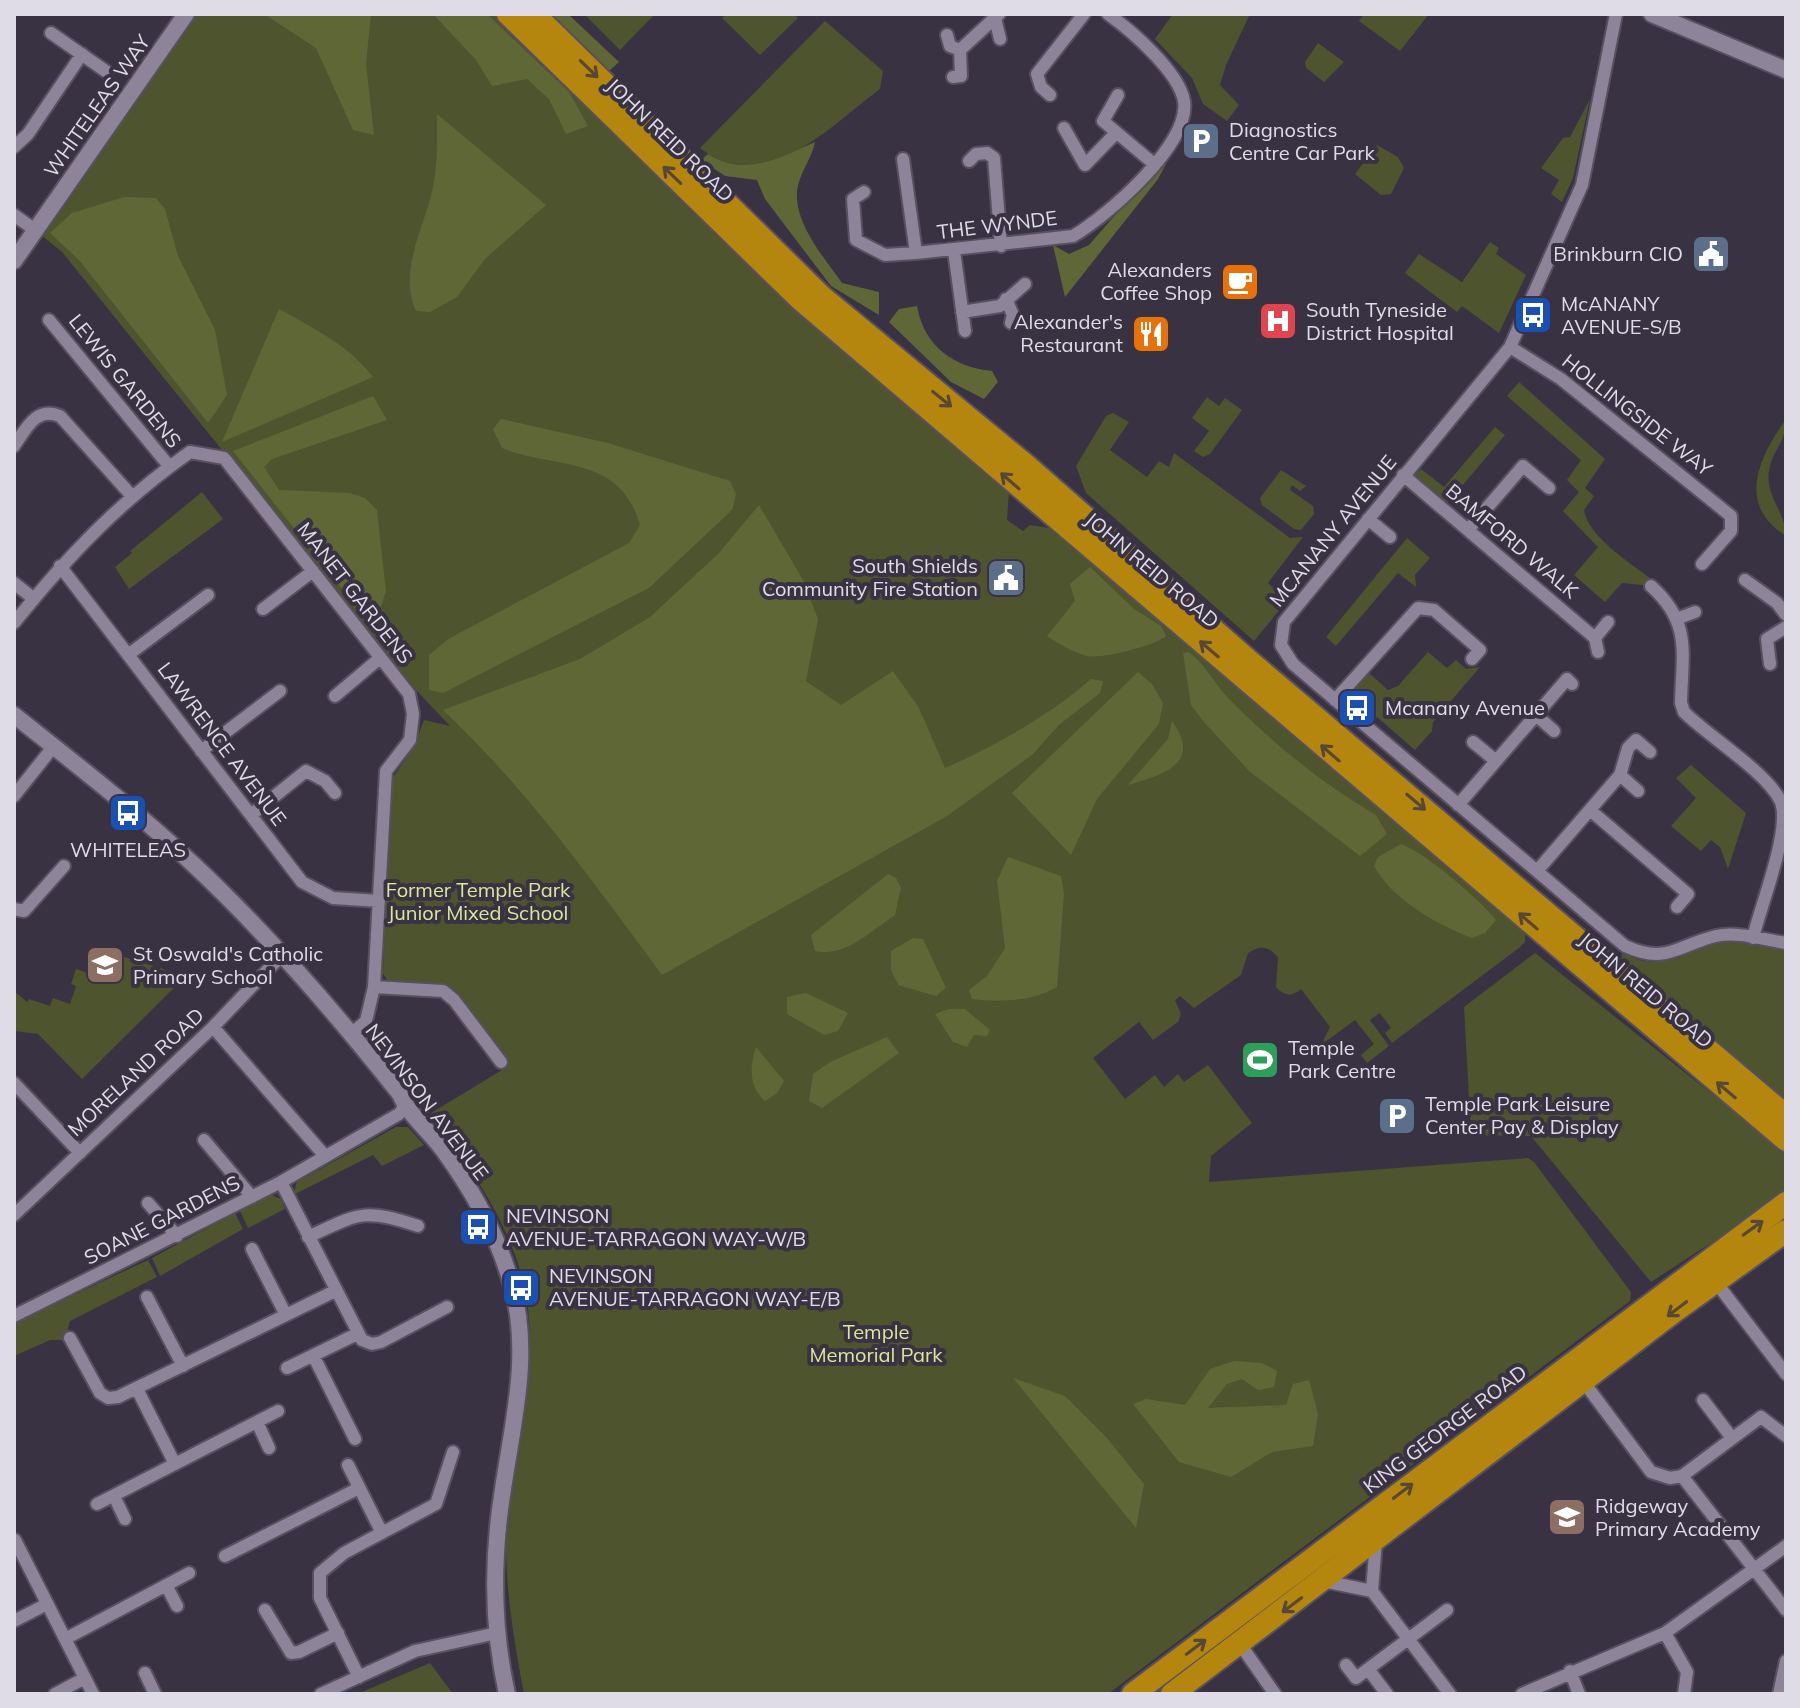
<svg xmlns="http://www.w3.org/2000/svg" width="1800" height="1708" viewBox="0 0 1800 1708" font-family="Mulish,sans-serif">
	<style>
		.green { fill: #4e542d }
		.forest { fill: #606737 }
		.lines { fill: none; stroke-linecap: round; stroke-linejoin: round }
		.street-casing { stroke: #56505f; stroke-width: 16 }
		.secondary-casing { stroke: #56505f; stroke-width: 20 }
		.highway-casing { stroke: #56505f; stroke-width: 26 }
		.street { stroke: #8d8499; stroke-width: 12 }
		.secondary { stroke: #8d8499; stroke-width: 16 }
		.highway { stroke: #b5860e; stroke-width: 22 }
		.oneway { stroke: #584736 }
		.labels { text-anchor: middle; stroke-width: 8; stroke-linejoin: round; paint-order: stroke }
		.street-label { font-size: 20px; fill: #e0dce7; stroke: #393243 }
		.poi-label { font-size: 20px; fill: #e0dce7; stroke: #393243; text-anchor: start }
		.park-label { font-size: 20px; fill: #dbe799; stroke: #393243 }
	</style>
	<rect width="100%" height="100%" fill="#393243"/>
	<path class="green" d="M192 14H501L1009 492 1007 520 1023 531 1030 525 1049 528 1525 926V942L1519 948 1392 1043 1385 1033 1391 1028 1380 1013 1370 1020 1389 1046 1367 1063 1361 1055 1374 1044 1355 1020 1321 1045 1330 1027 1301 989C1292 997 1284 996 1276 987L1278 958C1269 946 1261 945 1248 953L1241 975 1194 1008 1180 996 1175 1000 1181 1014 1178 1022 1153 1040 1139 1022 1093 1058 1125 1099 1155 1075 1164 1087 1178 1074 1184 1082 1208 1065 1252 1123 1211 1156 1209 1182 1528 1158 1534 1162 1631 1292 1630 1301 1108 1694H524C513 1634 503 1580 507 1519 512 1446 538 1375 527 1301 516 1230 471 1169 431 1113L507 1067 459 999 440 986 389 982 383 974 391 781 415 744 424 720 450 726 416 690 62 252 40 234Z
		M584 14H655L620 50Z
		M726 14H794L798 18 760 55 722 18Z
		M1173 14H1250L1226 65 1220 85 1239 105 1227 121 1203 104 1192 78 1155 39Z
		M1364 14H1429L1400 51 1359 21Z
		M825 21 883 71 880 89C830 126 764 199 700 148Z
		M1318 43 1344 62 1324 82 1306 68 1305 62Z
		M1590 99 1573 178 1562 202 1551 194 1559 180 1541 168 1563 138 1570 137Z
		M1377 145 1398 157 1404 168 1391 194 1381 195 1355 174Z
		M1490 242 1499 248 1496 254 1526 275 1499 333 1462 306 1457 312 1405 273 1419 254 1462 282Z
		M1519 382 1605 459 1585 488 1594 496 1584 510C1589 539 1633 564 1655 582L1651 586 1622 583 1605 602 1574 575 1598 547 1563 511 1579 492 1567 480 1581 460 1507 396Z
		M1207 397 1219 406 1225 398 1242 410 1210 454 1203 457 1194 451 1209 431 1192 418Z
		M1113 413 1129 422 1110 450 1147 477 1159 461 1169 467 1174 453 1290 538 1303 537 1268 583 1287 601 1254 641 1086 493 1076 466 1106 416Z
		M1786 419C1786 444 1772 450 1769 471 1765 496 1786 513 1786 536 1735 504 1760 456 1786 419Z
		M1495 427 1505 435 1446 505 1413 477 1421 469 1444 487Z
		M1281 470 1306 486 1300 491 1292 485 1290 490 1313 506 1314 514 1301 530 1294 529 1262 505 1260 498Z
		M202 492 223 519 129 589 115 567 132 553 130 551Z
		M1407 538 1430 558 1415 575 1416 587 1398 573 1336 646 1326 637Z
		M1428 652 1447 668 1456 660 1466 669 1480 667 1433 722 1432 731 1415 750 1377 717 1371 725 1342 700 1367 671 1388 690 1398 686Z
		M1691 765 1746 813 1728 869 1720 847 1711 840 1701 851 1671 826 1696 798 1676 778Z
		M1728 940 1786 948V1104L1616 961 1624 952C1658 977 1694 946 1728 940Z
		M1535 953 1786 1153 1784 1195 1651 1282 1531 1136 1471 1135 1464 1007Z
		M118 955 186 976 82 1079 38 1034 14 1031V991L27 1002 29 999 50 1006 53 998 70 1004 76 986 71 984 76 969 100 977 104 965 114 968Z
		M396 1127H408L424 1145 382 1166 373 1155 293 1195 297 1182Z
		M269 1194 281 1199 285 1209 248 1228 240 1211Z
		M235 1213 243 1229 160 1276 152 1258Z
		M148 1260 157 1277 70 1321 65 1340H50L14 1356V1323Z
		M430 1663 453 1694H357Z"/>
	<path class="forest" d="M264 14H371L366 64 374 135 353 130 316 48Z
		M433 14H487L569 92 588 126 566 134 549 99 527 79 492 86 476 60Z
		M549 14H568L619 62 608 72Z
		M437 114 546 205 485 259 457 297 430 312 416 311C399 274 421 233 431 196 438 169 437 142 437 114Z
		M815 142C812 157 803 168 799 182 788 216 823 256 842 283L879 292V315L831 286 765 199 757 180 725 176 701 160 708 154C746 178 779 158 815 142Z
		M1165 158 1166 164 1158 179 1065 297 1053 245 1069 254 1089 245Z
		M124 197 156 198 165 209 178 256 215 330 227 395 208 423 79 260 50 233 72 213Z
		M917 306C924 346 953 367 992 371L998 382 984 399 951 382 889 322 899 309Z
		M279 309C313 328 349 345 373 377L222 442Z
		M373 396 387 420 272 459 264 467 279 490 350 493 365 498 377 510 386 592 378 614 365 618 233 451Z
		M501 419 608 443 730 481 736 494 732 510 649 588 443 693 429 690V655L450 638 629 543 640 525C620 454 557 470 502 448L493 429Z
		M759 505 803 580 818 619 806 681 841 705 893 671 919 708 945 768C992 748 1053 713 1091 679L1103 681 1100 693 1059 725 1032 755 947 816 662 975C594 883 527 789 443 710L580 659 650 617 718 554Z
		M1090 567 1134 609 1161 626 1166 636C1154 646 1103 659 1087 656 1072 652 1059 644 1047 636L1075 601 1070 584Z
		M1188 652C1204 662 1215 684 1229 699 1274 744 1321 783 1376 815L1387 834 1360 856 1249 771 1203 721 1191 705 1183 653Z
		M1138 672 1152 684 1163 703 1159 724 1097 799 1071 855 1012 793Z
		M1172 721C1203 764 1162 775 1128 785L1168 739Z
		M1401 844C1426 853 1478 898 1496 920L1485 933 1472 938C1436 924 1393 900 1374 866L1378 857Z
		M1008 857 1061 876 1064 893 1057 987C1030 1002 1003 1002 972 999L969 990 987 976 1005 948 997 881Z
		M888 874 896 878 901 888 895 915C871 931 844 958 815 951L811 935Z
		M913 938 923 939 946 988 936 996 898 985 891 970V951Z
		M806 993 848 1013 838 1031 824 1035 787 1014V997Z
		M949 1009H965L990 1030 987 1036 974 1035 967 1047 953 1042 935 1014Z
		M887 1037 899 1053 822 1108 809 1101 813 1074 830 1062Z
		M756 1047 784 1081 777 1093 765 1101C748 1086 750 1066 756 1047Z
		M1234 1361 1262 1363 1277 1371 1274 1387 1258 1390 1242 1379 1227 1384 1208 1408 1286 1405 1293 1384 1309 1380 1318 1414 1313 1446 1272 1452 1231 1477 1179 1462 1133 1404 1146 1399 1185 1405 1210 1369Z
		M1013 1378 1065 1396 1107 1438 1144 1484 1136 1528Z"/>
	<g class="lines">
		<defs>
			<path id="street" d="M1616 14 1582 185 1510 347 1284 622 1281 645 1293 664 1625 946C1667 965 1678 945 1716 936 1738 931 1764 940 1786 943
				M995 18 1000 39
				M51 33 107 72
				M947 35 950 46 960 50
				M953 77 961 76 960 50 999 14
				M1050 95 1041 87 1037 74 1084 14
				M1118 95 1103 121 1154 164
				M1064 128 1085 165 1115 134
				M14 147 28 134 82 54
				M969 161 976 154 987 153 994 158 1001 246
				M864 192 853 199 856 240 885 255 916 253 903 159
				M14 215 35 230
				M954 251 965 331
				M916 253 1073 236C1106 217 1191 144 1184 101 1179 72 1132 31 1108 14
				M1006 299 1013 315 1011 323
				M962 312 1000 306 1025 284
				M49 320 169 466
				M1510 347 1561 379 1731 516V531L1702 564
				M14 446C26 429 36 406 60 416L131 495
				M1403 475 1595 638
				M1368 519 1390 537
				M1468 530 1523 466 1549 488
				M60 566 302 882 333 898 379 901
				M1745 580 1777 603 1786 615
				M14 583 34 599
				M1651 586C1692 623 1682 653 1681 703L1684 712C1708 736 1765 771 1780 800 1793 826 1760 907 1753 938
				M263 609 313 571
				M1679 618 1695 612
				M14 623C68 556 119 502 190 452L224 458 409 694 413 714 410 740 386 771 374 987 366 1021 352 1033
				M1598 652 1595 638 1608 622
				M128 655 208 595
				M1770 664 1767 639 1786 627
				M335 696 380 658
				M1335 700 1418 608 1434 610 1480 650 1472 659
				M1536 715 1554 731
				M1473 742 1496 761
				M201 751 280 691
				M1620 775 1638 791
				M14 796 53 747
				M1458 805 1567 679 1572 684
				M1590 810 1688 894 1677 907
				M251 815 306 771 325 781 335 793
				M1537 871 1620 775 1628 748 1636 740 1650 752
				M14 909 24 911 64 866
				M374 987 443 991 454 1000 501 1062
				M213 1027 325 1156
				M14 1083 80 1153
				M204 1140 252 1197
				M281 1182 362 1340 372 1344 381 1342 447 1307
				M148 1203 177 1236
				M14 1215 213 1027 281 956
				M308 1237C360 1213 363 1208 418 1226
				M252 1249 286 1315
				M1715 1281 1786 1374
				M147 1297 183 1366
				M14 1316 281 1182 399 1114 405 1106
				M70 1338 100 1393 108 1398 118 1397 335 1291
				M313 1355 355 1439
				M287 1368 357 1334
				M1583 1381 1651 1472 1670 1478 1682 1476 1761 1417 1786 1436
				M137 1389 175 1464
				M1703 1400 1732 1438
				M257 1422 269 1448
				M348 1465 382 1533
				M1682 1476 1786 1610
				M114 1496 125 1519
				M97 1504 278 1411
				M15 1540 93 1694
				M1376 1541 1372 1591 1450 1694
				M225 1556 359 1488
				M1323 1581 1372 1591
				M166 1585 177 1606
				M265 1610 291 1653 299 1652 338 1633
				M14 1621 47 1604
				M1665 1633 1687 1672 1684 1694
				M65 1639 189 1573
				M1240 1644 1275 1694
				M1346 1665 1356 1678 1447 1610
				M1368 1669 1387 1694
				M1570 1671 1579 1694
				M145 1673 155 1694
				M359 1677 320 1598V1573L344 1553 436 1504 453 1452
				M55 1694 85 1678
				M321 1694 415 1651 497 1633
				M1522 1694 1665 1633 1786 1546
				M1779 1694 1786 1661"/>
			<path id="secondary" d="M1652 14 1786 70
				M14 261 186 14
				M14 715C87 773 161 830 227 897 289 959 346 1026 400 1094 408 1114 431 1133 444 1151 473 1191 499 1238 512 1286 531 1354 513 1421 503 1489 492 1557 492 1627 507 1694"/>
			<path id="highway" d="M508 14 800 299 1786 1140
				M534 14 822 297 1028 467 1249 661 1786 1116
				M1133 1694 1786 1203
				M1172 1694 1676 1310 1786 1231"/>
		</defs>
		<use href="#street" class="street-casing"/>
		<use href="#secondary" class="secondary-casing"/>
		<use href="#highway" class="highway-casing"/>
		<use href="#street" class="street"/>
		<use href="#secondary" class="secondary"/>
		<use href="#highway" class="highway"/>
	</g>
	<defs><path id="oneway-shaft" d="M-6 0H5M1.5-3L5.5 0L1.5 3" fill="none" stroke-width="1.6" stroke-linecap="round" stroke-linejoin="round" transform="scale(2)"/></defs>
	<g class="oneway">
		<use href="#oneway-shaft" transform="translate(589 69) rotate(44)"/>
		<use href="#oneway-shaft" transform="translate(672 175) rotate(-136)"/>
		<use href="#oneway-shaft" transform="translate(942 399) rotate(39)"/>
		<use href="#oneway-shaft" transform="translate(1010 481) rotate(-139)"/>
		<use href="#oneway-shaft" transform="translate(1209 649) rotate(-140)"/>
		<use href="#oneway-shaft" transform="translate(1330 753) rotate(-139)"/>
		<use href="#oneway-shaft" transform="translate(1416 802) rotate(40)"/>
		<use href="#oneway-shaft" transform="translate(1528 921) rotate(-139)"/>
		<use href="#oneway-shaft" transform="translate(1726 1090) rotate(-140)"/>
		<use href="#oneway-shaft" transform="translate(1753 1228) rotate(-36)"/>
		<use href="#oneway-shaft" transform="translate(1677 1309) rotate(143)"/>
		<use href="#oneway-shaft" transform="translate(1403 1491) rotate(-37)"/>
		<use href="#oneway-shaft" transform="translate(1292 1605) rotate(143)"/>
		<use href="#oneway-shaft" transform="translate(1196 1647) rotate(-37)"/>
	</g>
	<defs>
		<symbol id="parking-square" viewBox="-11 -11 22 22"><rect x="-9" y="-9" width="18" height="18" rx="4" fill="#5c6f8a" stroke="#393243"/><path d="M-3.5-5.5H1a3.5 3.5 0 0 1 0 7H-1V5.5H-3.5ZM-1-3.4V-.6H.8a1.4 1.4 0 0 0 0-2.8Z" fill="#fff"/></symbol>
		<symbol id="civic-square" viewBox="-11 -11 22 22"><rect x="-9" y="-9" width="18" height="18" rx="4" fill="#5c6f8a" stroke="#393243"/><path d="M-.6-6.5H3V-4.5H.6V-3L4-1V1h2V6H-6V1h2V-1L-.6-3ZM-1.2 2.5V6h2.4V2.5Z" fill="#fff"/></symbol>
		<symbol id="cafe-square" viewBox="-11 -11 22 22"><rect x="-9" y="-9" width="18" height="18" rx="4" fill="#e8710a" stroke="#393243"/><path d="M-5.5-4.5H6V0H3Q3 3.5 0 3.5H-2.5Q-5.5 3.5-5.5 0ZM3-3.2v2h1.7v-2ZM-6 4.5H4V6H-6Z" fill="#fff"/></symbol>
		<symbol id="bus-square" viewBox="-11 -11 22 22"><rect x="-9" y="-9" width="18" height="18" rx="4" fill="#1a4fb4" stroke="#393243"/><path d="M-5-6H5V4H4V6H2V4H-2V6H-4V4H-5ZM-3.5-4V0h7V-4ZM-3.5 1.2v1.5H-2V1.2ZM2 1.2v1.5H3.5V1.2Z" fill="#fff"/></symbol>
		<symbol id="hospital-square" viewBox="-11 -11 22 22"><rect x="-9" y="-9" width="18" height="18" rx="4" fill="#e0444e" stroke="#393243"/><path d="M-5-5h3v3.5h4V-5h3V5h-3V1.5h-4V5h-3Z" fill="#fff"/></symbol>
		<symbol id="restaurant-square" viewBox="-11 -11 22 22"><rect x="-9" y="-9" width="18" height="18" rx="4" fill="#e8710a" stroke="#393243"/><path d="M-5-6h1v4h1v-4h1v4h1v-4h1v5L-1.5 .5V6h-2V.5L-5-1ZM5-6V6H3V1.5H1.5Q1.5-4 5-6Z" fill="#fff"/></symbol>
		<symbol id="school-square" viewBox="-11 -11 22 22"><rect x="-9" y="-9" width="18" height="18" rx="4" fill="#8d6e63" stroke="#393243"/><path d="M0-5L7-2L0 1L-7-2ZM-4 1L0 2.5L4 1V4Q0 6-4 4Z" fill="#fff"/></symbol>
		<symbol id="stadium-square" viewBox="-11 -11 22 22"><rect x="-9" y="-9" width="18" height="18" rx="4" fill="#2e9e5b" stroke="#393243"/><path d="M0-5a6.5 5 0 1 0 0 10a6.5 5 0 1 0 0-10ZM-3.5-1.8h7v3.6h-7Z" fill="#fff"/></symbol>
	</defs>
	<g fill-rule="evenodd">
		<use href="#parking-square" x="1179" y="119" width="44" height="44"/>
		<use href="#civic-square" x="1689" y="232" width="44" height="44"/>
		<use href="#cafe-square" x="1218" y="260" width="44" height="44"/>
		<use href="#bus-square" x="1511" y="293" width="44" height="44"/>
		<use href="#hospital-square" x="1256" y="299" width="44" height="44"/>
		<use href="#restaurant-square" x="1129" y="312" width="44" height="44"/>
		<use href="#civic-square" x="984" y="556" width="44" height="44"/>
		<use href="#bus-square" x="1335" y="686" width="44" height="44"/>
		<use href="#bus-square" x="106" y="791" width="44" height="44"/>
		<use href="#school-square" x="83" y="943" width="44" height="44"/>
		<use href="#stadium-square" x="1238" y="1038" width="44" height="44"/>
		<use href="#parking-square" x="1375" y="1094" width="44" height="44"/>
		<use href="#bus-square" x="456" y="1205" width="44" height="44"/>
		<use href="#bus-square" x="499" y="1266" width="44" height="44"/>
		<use href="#school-square" x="1545" y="1495" width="44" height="44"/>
	</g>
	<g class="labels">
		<g class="street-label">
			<text transform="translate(97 106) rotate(-55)" y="7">WHITELEAS WAY</text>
			<text transform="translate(670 140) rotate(44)" y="7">JOHN REID ROAD</text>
			<text transform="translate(997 225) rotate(-7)" y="7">THE WYNDE</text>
			<text transform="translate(125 381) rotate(51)" y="7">LEWIS GARDENS</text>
			<text transform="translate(1637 415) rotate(38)" y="7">HOLLINGSIDE WAY</text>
			<text transform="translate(1333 531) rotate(-51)" y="7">MCANANY AVENUE</text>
			<text transform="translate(1512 541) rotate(40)" y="7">BAMFORD WALK</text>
			<text transform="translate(1152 570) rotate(40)" y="7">JOHN REID ROAD</text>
			<text transform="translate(355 593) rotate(52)" y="7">MANET GARDENS</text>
			<text transform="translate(222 744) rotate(53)" y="7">LAWRENCE AVENUE</text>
			<text transform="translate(1646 990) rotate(40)" y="7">JOHN REID ROAD</text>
			<text transform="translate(136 1072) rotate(-43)" y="7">MORELAND ROAD</text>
			<text transform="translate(427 1102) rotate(53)" y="7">NEVINSON AVENUE</text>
			<text transform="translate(162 1220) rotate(-27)" y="7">SOANE GARDENS</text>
			<text transform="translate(1445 1429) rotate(-37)" y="7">KING GEORGE ROAD</text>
		</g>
		<g class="poi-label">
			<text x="1229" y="137">Diagnostics<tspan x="1229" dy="23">Centre Car Park</tspan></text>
			<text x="1683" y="261" text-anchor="end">Brinkburn CIO</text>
			<text x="1212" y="277" text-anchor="end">Alexanders<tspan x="1212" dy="23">Coffee Shop</tspan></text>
			<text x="1561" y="311">McANANY<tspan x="1561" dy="23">AVENUE-S/B</tspan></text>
			<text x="1306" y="317">South Tyneside<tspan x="1306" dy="23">District Hospital</tspan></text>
			<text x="1123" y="329" text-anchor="end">Alexander's<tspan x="1123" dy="23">Restaurant</tspan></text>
			<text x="978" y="573" text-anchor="end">South Shields<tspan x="978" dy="23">Community Fire Station</tspan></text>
			<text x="1385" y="715">Mcanany Avenue</text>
			<text x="128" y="857" text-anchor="middle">WHITELEAS</text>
			<text x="133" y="961">St Oswald's Catholic<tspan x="133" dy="23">Primary School</tspan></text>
			<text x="1288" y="1055">Temple<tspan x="1288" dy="23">Park Centre</tspan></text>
			<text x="1425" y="1111">Temple Park Leisure<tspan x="1425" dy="23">Center Pay &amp; Display</tspan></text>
			<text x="506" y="1223">NEVINSON<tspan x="506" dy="23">AVENUE-TARRAGON WAY-W/B</tspan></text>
			<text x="549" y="1283">NEVINSON<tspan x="549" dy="23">AVENUE-TARRAGON WAY-E/B</tspan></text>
			<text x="1595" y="1513">Ridgeway<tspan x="1595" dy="23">Primary Academy</tspan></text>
		</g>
		<g class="park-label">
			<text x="478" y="897">Former Temple Park<tspan x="478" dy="23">Junior Mixed School</tspan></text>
			<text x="876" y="1339">Temple<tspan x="876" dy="23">Memorial Park</tspan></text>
		</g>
	</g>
	<rect width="1800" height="1708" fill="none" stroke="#e0dce7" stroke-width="32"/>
</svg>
